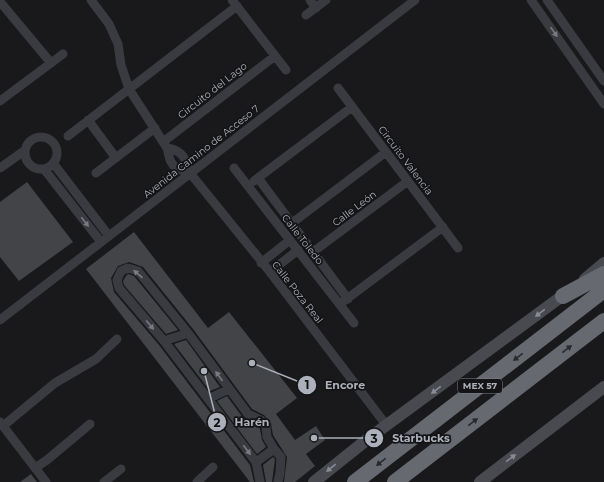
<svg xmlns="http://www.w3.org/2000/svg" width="604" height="482" viewBox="0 0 604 482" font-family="Montserrat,sans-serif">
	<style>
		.building { fill: #434448 }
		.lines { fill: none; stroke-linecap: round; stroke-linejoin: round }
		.street { stroke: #3a3b40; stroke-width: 9 }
		.secondary { stroke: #484a50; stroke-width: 12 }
		.highway { stroke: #676971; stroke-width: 16 }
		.oneway { fill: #797b83 }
		.oneway2 { fill: #898c95 }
		.oneway3 { fill: #29292d }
		.labels { text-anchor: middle; stroke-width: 3.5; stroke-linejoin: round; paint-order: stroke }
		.shield { fill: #141416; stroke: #7e8189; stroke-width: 1 }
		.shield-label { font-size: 9px; font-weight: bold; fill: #acb0ba }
		.street-label { font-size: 10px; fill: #acb0ba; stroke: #141416 }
		.leader { fill: none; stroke: #acb0ba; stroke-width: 1.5 }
		.callout-dot { fill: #acb0ba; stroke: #141416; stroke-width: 1.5 }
		.mark-label { font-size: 12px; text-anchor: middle; font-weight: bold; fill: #111 }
		.callout-label { font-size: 11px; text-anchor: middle; font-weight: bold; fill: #acb0ba; stroke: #141416; stroke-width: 3.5; stroke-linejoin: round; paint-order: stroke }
	</style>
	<rect width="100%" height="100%" fill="#19191b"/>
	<path class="building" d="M27 182 73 242 19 281 0 257V202Z
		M134 232 208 328 229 312 297 398 276 414 295 440 316 426 325 440 306 454 315 466 295 482H284L287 457 273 435 271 424 264 415 252 409 193 329 143 267 129 262 118 266 111 278 114 292 159 345 250 465 254 482H250L86 269Z
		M128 274 134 276 178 330 166 334 124 285 123 281 126 276Z
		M186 340 220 387 210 391 174 344Z
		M227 396 243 418 257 425 260 429 262 440 266 447 257 454 217 401Z
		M273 457 275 459 272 482H266L263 465Z
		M31 474 37 482H20Z"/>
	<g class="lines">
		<path class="street" d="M91 0 109 24 118 44 121 65 129 89 167 148 170 160 173 165 178 169 190 173
			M232 0 286 70
			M310 0 316 8
			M531 0 604 104
			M547 0 604 81
			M1 3 51 63
			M306 15 326 0
			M338 88 458 248
			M0 101 63 54
			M88 120 116 158
			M68 136 237 6
			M25 153a16 16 0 1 1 32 0a16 16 0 1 1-32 0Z
			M163 142 275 56
			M167 148C183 150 186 160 190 173L270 272 387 426
			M53 163 109 236
			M0 168 24 151
			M234 168 354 323
			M44 169 101 242
			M96 173 155 128
			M258 178 348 299
			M254 181 352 107
			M292 223 386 152
			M313 252 408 181
			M261 263 290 240
			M270 272 298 250
			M344 301 443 227
			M0 320 415 0
			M164 341 188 333
			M208 399 229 389
			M0 422 46 482
			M3 426 55 383 96 359 117 339
			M256 462 274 449
			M35 468 47 460 90 424
			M104 482 121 469
			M197 482 213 467
			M260 482 256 462 164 341 119 288 117 280 121 271 128 268 138 271 188 333 248 414 261 420 266 427 267 437 274 449 281 457 280 473 278 482"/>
		<path class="secondary" d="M585 279 604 263
			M314 482 369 438 569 291
			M480 482 604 387"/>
		<path class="highway" d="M563 296 604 274
			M355 482 604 290
			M395 482 604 321"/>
	</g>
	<defs><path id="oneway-solid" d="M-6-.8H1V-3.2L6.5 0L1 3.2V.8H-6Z"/></defs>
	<g class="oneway">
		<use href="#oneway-solid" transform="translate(554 32) rotate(55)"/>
		<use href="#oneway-solid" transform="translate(85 222) rotate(52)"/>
		<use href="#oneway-solid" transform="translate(138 274) rotate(-140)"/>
		<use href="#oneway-solid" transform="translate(150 325) rotate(50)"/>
		<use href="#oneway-solid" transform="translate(219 376) rotate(-126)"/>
		<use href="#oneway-solid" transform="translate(247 450) rotate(53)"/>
	</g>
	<g class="oneway2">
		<use href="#oneway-solid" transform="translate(540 313) rotate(143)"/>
		<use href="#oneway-solid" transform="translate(436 390) rotate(143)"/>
		<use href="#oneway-solid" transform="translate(511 458) rotate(-37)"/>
		<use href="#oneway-solid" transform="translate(331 468) rotate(141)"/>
	</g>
	<g class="oneway3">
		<use href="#oneway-solid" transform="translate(567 349) rotate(-38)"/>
		<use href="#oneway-solid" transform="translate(518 357) rotate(142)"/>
		<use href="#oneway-solid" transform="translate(473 422) rotate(-38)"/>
		<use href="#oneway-solid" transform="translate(381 462) rotate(142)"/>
	</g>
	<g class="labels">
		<rect class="shield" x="458" y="379" width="44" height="14" rx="3"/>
		<g class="shield-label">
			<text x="480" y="389">MEX 57</text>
		</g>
		<g class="street-label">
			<text transform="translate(212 90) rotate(-38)" y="4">Circuito del Lago</text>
			<text transform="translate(201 151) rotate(-38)" y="4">Avenida Camino de Acceso 7</text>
			<text transform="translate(406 160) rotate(53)" y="4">Circuito Valencia</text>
			<text transform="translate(354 208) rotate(-37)" y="4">Calle León</text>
			<text transform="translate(303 239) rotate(52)" y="4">Calle Toledo</text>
			<text transform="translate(298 292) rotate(52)" y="4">Calle Poza Real</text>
		</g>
	</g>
	<path class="leader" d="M252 363L307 385M204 371L217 422M314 438L374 438"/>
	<g class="callout-dot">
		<circle cx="252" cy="363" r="4"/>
		<circle cx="204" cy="371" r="4"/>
		<circle cx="314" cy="438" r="4"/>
		<circle cx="307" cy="385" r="10"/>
		<circle cx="217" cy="422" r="10"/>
		<circle cx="374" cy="438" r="10"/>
	</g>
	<g class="mark-label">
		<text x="307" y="389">1</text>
		<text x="217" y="427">2</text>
		<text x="374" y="443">3</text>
	</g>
	<g class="callout-label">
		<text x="345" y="389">Encore</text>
		<text x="252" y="426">Harén</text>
		<text x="421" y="442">Starbucks</text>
	</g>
</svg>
